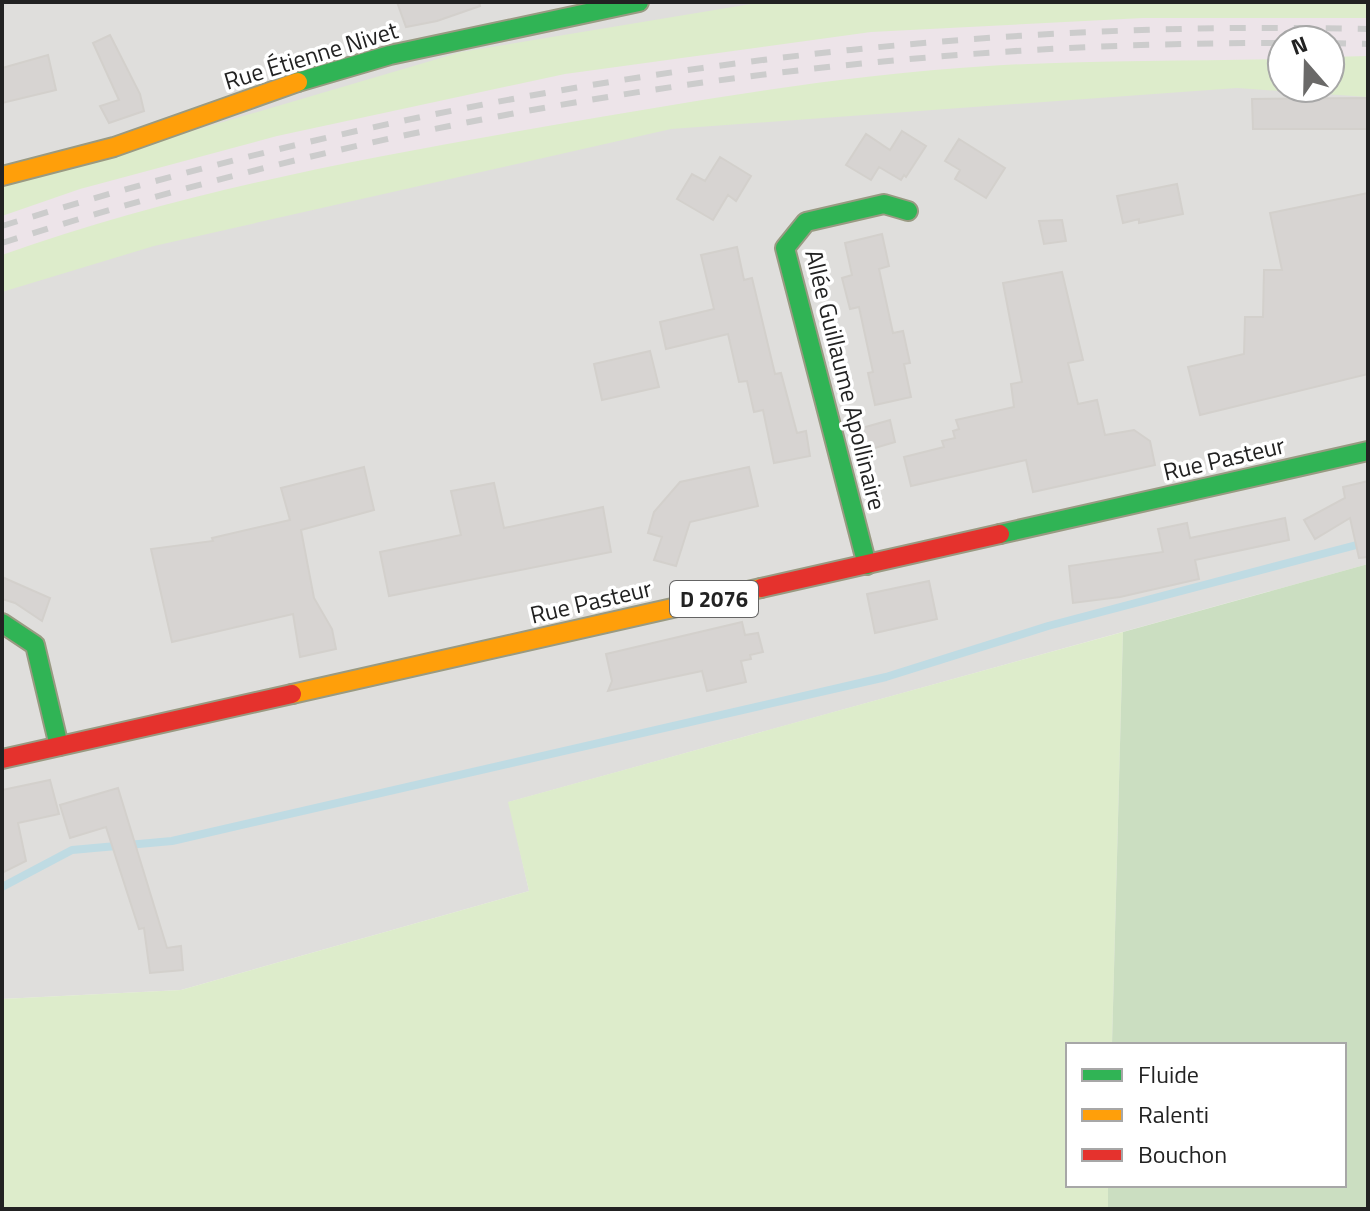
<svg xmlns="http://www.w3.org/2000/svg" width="1370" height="1211" viewBox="0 0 1370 1211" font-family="'Titillium Web',sans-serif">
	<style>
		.residential { fill: #dfdedc }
		.industrial { fill: #ede4e9 }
		.grass { fill: #ddeccb }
		.forest { fill: #cbdec1 }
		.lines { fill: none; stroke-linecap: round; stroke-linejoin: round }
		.stream { stroke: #bfdbe3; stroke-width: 8 }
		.building { fill: #d7d4d2; stroke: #d3d0cc; stroke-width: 2 }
		.fast-casing { stroke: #999a82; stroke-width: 22 }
		.slow-casing { stroke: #999a82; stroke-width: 22 }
		.jam-casing { stroke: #999a82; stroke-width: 22 }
		.fast { stroke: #30b455; stroke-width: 18 }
		.slow { stroke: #ff9f0a; stroke-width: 18 }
		.jam { stroke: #e5322d; stroke-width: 18 }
		.rail { stroke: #ccc; stroke-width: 6; stroke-dasharray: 16 16; stroke-linecap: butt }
		.labels { text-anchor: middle; stroke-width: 7; stroke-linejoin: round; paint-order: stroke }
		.shield { fill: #fff; stroke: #646464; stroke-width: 2 }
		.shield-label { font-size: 22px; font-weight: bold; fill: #222 }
		.street-label { font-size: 24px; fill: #222; stroke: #fff }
	</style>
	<rect width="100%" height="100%" fill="#f0eeeb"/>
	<path class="residential" d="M2 2H1368L2 204Z
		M1172 77 1282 88H1330L1368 78V564L509 802 529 891 181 990 2 999V279L670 114Z"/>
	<path class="industrial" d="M1368 5V78H1330V40H1282V78L670 114 2 279V204L213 137 806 22Z"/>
	<path class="grass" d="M763 2H1368V18H1143L871 32 565 74 277 136 80 189 2 216V187L461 52Z
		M1368 56V97L1237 88 671 129 154 246 2 292V255C178 192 364 158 548 126 694 101 840 75 988 66 1086 60 1184 61 1282 59V88H1330V57Z
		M1123 632 1112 1045H1068V1185H1108V1209H2V999L181 990 529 891 508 802Z"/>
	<path class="forest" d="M1368 564V1209H1108V1185H1344V1045H1112L1123 632Z"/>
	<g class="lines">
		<path class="stream" d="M2 887 72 850 172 841 886 677 1048 626 1368 542"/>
	</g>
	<path class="building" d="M397 2H479L480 6 437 21 406 27Z
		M110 35 140 94 144 111 109 123 100 106 119 100 93 43Z
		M48 55 56 90 2 103V68Z
		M1368 98V129H1253L1252 99Z
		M902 131 926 146 906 177 904 175 901 180 879 167 871 180 846 165 866 134 890 150Z
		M959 139 1005 168 986 198 955 179 960 170 945 161Z
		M720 157 751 176 736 201 728 195 713 220 677 199 692 174 705 181Z
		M1177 184 1183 214 1139 223V219L1123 223 1117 196Z
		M1368 193V374L1200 415 1188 367 1244 354 1245 317H1263L1264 270H1282L1270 213Z
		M1062 220 1066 241 1044 244 1039 221Z
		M882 234 889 266 879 269 893 333 903 331 910 363 904 364 911 397 875 405 868 373 873 372 859 307 850 309 842 278 852 275 845 243Z
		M737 247 744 280 752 278 775 374 781 373 797 433 806 431 810 456 774 463 763 410 754 412 747 381 739 382 728 334 666 349 660 322 714 309 701 255Z
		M1062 272 1083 360 1068 363 1078 404 1097 400 1105 435 1134 430 1150 441 1155 465 1033 492 1026 460 911 486 904 457 944 447 942 441 955 438 953 431 959 429 956 420 1014 407 1011 384 1022 382 1003 283Z
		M650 351 659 387 602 400 594 364Z
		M890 420 895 442 868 450 862 428Z
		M364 467 374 510 301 530 314 598 332 629 336 649 300 657 293 614 172 642 151 549 213 541 212 538 290 520 281 488Z
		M749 467 758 506 690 522 676 566 654 560 662 537 648 533 654 512 680 482Z
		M1368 481V557L1359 558 1350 518 1315 539 1304 520 1345 498 1343 487Z
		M494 483 504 528 603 507 611 552 389 596 380 552 461 535 451 491Z
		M1285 518 1289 540 1195 560 1199 579 1120 597 1073 603 1069 566 1163 552 1158 529 1187 523 1190 538Z
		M2 577 50 598 42 621 15 603 2 599Z
		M929 581 937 619 875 633 867 594Z
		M742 622 745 635 758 633 763 652 750 655 751 659 741 661 746 682 707 691 702 671 608 691 612 681 606 654Z
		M50 780 59 814 18 823 26 861 2 873V790Z
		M118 788 167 948 181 946 183 970 150 973 144 928 139 929 106 827 70 838 60 805Z"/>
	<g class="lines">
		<defs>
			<path id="fast" d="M298 82 390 55 639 2
				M1000 534 1368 451
				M867 565 785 248 806 222 884 204 908 211
				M2 623 35 645 59 746"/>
			<path id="slow" d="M2 176 114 147 298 82
				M292 694 761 588"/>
			<path id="jam" d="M761 588 1000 534
				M2 759 292 694"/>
		</defs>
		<use href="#fast" class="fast-casing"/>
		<use href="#slow" class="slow-casing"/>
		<use href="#jam" class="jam-casing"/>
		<use href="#fast" class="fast"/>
		<use href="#slow" class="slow"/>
		<use href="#jam" class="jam"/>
		<path class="rail" d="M1330 43 1368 44
			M2 226C444 88 905 18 1368 29
			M2 243C416 110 847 42 1282 43"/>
	</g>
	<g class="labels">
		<rect class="shield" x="670" y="581" width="88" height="36" rx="6"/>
		<g class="shield-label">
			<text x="714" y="607">D 2076</text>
		</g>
		<g class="street-label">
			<text transform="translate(311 56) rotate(-17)" y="8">Rue Étienne Nivet</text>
			<text transform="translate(845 380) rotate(76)" y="8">Allée Guillaume Apollinaire</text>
			<text transform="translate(1224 459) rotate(-13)" y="8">Rue Pasteur</text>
			<text transform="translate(591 602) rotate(-13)" y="8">Rue Pasteur</text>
		</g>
	</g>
	<rect width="1370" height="1211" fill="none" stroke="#222222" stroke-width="8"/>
	<rect x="1066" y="1043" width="280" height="144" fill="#ffffff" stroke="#a7a7a7" stroke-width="2"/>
	<rect x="1082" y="1069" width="40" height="12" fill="#30b455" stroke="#a7a7a7" stroke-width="2"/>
	<text x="1138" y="1083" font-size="24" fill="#222222">Fluide</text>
	<rect x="1082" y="1109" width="40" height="12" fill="#ff9f0a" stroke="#a7a7a7" stroke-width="2"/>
	<text x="1138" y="1123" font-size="24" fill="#222222">Ralenti</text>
	<rect x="1082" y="1149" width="40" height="12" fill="#e5322d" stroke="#a7a7a7" stroke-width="2"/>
	<text x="1138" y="1163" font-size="24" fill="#222222">Bouchon</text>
	<g transform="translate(1306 64) rotate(340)"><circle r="38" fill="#ffffff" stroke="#a7a7a7" stroke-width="2"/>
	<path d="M0-6L14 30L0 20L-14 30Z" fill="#6a6968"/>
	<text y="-12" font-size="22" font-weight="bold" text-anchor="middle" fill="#222222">N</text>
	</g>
</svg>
